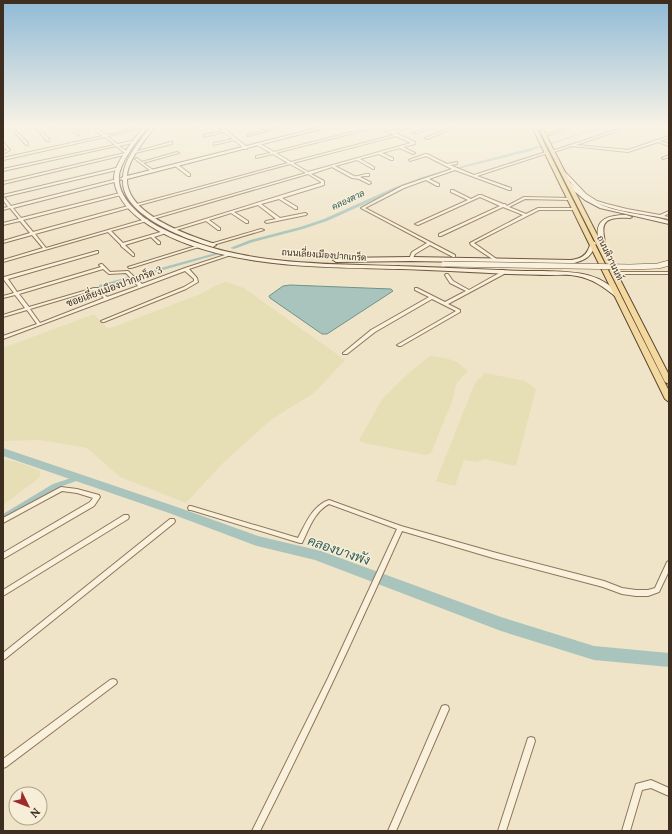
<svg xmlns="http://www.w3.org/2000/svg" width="672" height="834" viewBox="0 0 672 834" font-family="Lora,Sarabun,serif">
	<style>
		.farmland { fill: #e6deb5 }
		.water { fill: #a9c4bc; stroke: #6f938a }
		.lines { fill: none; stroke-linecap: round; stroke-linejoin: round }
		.canal { fill: #a9c4bc; fill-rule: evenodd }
		.river { fill: #a9c4bc; fill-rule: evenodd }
		.street-casing { stroke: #8d765c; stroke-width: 2 }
		.secondary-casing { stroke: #6f573f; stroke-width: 2 }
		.primary-casing { stroke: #5b4430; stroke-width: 2 }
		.street { fill: #faf1dc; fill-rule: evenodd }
		.secondary { fill: #faf1dc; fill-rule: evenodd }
		.primary { fill: #f3d9a0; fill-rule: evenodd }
		.secondary-bridge-casing { stroke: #6f573f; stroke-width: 6; stroke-linecap: butt }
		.secondary-bridge { stroke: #faf1dc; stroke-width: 5 }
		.labels { text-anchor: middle; stroke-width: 3; stroke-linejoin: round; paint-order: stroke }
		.far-water-label { font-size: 9px; font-style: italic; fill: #2f5d5a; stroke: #f7eed8 }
		.far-street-label { font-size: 9px; fill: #3d2e20; stroke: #f7eed8 }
		.street-label { font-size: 10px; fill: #3d2e20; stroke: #f7eed8 }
		.near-water-label { font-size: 13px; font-style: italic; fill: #2f5d5a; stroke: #f7eed8 }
	</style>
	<rect width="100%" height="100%" fill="#f0e4c8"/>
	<path class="farmland" d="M226 282 244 288 345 360 314 393 272 419 223 463 186 503 120 477 87 448 40 440 3 441V348L94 314 108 329 198 295 221 283Z
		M430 356 446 358 457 362 468 371 456 384 453 399 431 453 426 455 364 443 359 440 383 398 411 371Z
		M485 373 525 381 536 389 516 466 485 459 477 462 464 460 455 486 436 481 475 383Z
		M3 459 21 463 40 471V477L3 505Z"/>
	<path class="water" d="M290 285 391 289 393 291 327 334H322L270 298 269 296 283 286Z"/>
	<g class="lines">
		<path class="canal" d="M605 125H609L553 144 550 143Z
			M539 146 542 147 527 152 453 170 424 179 396 190 327 221 303 229 253 242 234 249 230 248 250 240 300 227 324 219 393 188 422 177 451 169Z
			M219 252 223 253 103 287H99V285Z
			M77 476H79L80 478 79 480 57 488 3 520V514L53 484Z"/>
		<path class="river" d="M3 448 177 507 258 536 321 551 501 617 594 646 669 653V667L594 660 501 631 315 560 257 546 169 513 3 456Z"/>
		<defs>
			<path id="street" d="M20 125H26L13 128 28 143V145H26L11 128 3 130V128Z
				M33 125H36L49 139V141H47Z
				M55 125H59L51 128 50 127Z
				M65 125H68L74 130 94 125H99L75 131 79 135 78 136Z
				M122 125H125L133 129 146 126 147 127 107 136 117 144 137 140V142L119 146 128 152V154L3 184V182L125 153 116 146 3 171V169L115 145 105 137 3 160V158L103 136 96 131V130L97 129 106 135 130 130Z
				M200 125H205L195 128 194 127Z
				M216 125H219L247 147V149H245L234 140 214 145V143L233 139 224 132 204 137V135L223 131Z
				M284 125H288L248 136 247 135Z
				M374 125C380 125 384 129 389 131 397 132 407 125 415 125L395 133 415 142V144L403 147 415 153 413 154 400 148 382 153 393 158V160H391L379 154 360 159 374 167V169H373L357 160 335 166 354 176C359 177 362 174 369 174V176H363L360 177 370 182 371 183 369 184 359 179 352 178 332 167 311 174 324 181V185L282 198 297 207V209H295L279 199 261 204 280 218 305 213 307 214 306 215 267 223 265 222 266 221 276 219 258 205 234 212 248 221V223H246L231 213 209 220 220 228V230H218L206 221 173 231 170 230 321 183V182L308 174 153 219 150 218 306 173 290 164 136 206 133 205 288 163 273 154 256 158V156L271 153 257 145V143H259L274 152 375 126ZM377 127 394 135 291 162 276 153ZM396 136 411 143 308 172 293 163Z
				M436 125H440L415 134 413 133Z
				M450 125H453L456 127 427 139 425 138 453 127Z
				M539 125H542L540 127 539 126Z
				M575 125H579L545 136 543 135Z
				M631 125H635L576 145 628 150 669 136V138L660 141 669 144V146L658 142 628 152 572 146 554 152 552 151Z
				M3 142 10 150 3 154V152L7 150 3 145Z
				M171 142H172V144L135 153 134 152Z
				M177 152 179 153 143 163 153 170V172H152L135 159 137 158 142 162Z
				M546 152 548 153 477 176 511 188V190H509L455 170 429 179 439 184V186H437L426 180 404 188 365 208 455 255V257H453L430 245 415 254 412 260H410L409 259 412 252 427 243 361 208 402 186 452 169 426 156 410 161 409 160 425 154H427L447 164 457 162V164L450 165 474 175Z
				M669 155V157L663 159 662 158Z
				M175 164H177L190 174V176H188L175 166Z
				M120 167 121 168V169L3 197V195Z
				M563 172H565L586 194 597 201 607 204 627 209 660 215 669 211V213L664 216 669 217V219C643 213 610 212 587 198 578 192 571 182 563 174Z
				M117 179H118V181L13 208 21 218 120 193H121V195L23 220 33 232 128 206H129V208L35 234 46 248 146 219 148 220 147 221 111 231 123 243 164 231H166V233L154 237 160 242V244H158L151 237 125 245 134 254V256H133L121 246V245L108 232 3 262V260L43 248 32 235 3 243V241L30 233 20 221 3 225V223L19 219 10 208 3 210V208L8 207 3 200V197H4L11 206Z
				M451 190H453L471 199 479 195H481L503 204H505L507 206 524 197 570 198 572 199 570 200 525 199 509 207 526 214 538 208H575L577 209 575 210H539L474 243 498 260 499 261 497 262 471 245 470 243 523 215 503 207 441 236H439V234L500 206 480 197 418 225 415 224 468 200 451 192Z
				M261 229 264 230 213 245 210 244Z
				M199 245 202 246 131 268H129L128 267Z
				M97 251H98V253L8 279 17 292 101 267 99 265 101 264H102L110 272 128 271 142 284 185 268 231 253H233L234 254 189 269 197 278 198 282 186 289 104 322H102L101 321 184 287 194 281V279L185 271 3 339V336L37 324 27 310 3 317V315L25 308 15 295 3 298V296L14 293 4 280H3L4 277ZM103 269 109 274 126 273 138 286 107 297 98 288H94L29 307 19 294ZM94 290H96L104 298 40 323 30 309Z
				M502 270H504V274L448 304 460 310V312L401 346H399L397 345 456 311 432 299 375 332 347 354H343V353L371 330 429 297 415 290V288H417L445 302 466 291 450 283 445 275 446 274H448L453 281 469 290 501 272Z
				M613 272H669V274H613Z
				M61 487 77 489 99 495 100 497 94 506 3 559V553L90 502 93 498 77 493 62 491 3 523V518Z
				M329 500 401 526 493 552 604 581 622 588 636 590H648L655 588 667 562 669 561V571L659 592 648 596H636L622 594 603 587 493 558 402 531C357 632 310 732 260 831H252L328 678 397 529 329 504C314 512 309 529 302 543H300L191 510H189L188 508 189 506H191L298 538C306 523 312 506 329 500Z
				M124 515H128L129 517 128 519 3 596V590Z
				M170 519H174L175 521 174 523 5 659 3 660V653Z
				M113 679 116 680 117 682 116 684 6 767 3 768V759L110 680Z
				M445 705 448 706 449 709 396 831H388L442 706Z
				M531 737 534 738 535 741 506 831H498L527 741 528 738Z
				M651 780 669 788V796L651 788 642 790 630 831H622L636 784Z"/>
			<path id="secondary" d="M145 125H149C140 137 119 163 119 177 118 195 133 209 146 219 160 229 178 236 194 242 259 265 330 264 398 266 432 267 466 269 501 270 515 271 529 271 543 271 574 272 599 271 621 296L618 298 616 297C604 287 593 279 577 276 568 274 559 275 550 275 536 275 521 274 507 274 472 272 437 270 401 269 322 267 206 269 140 219 128 210 114 194 114 177 115 162 136 137 145 125Z
				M152 125H156C146 139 128 159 127 176L329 125H336L127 179C126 214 187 235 215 244L216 245 213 247C185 239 121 215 123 180L119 179 123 177C124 158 141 140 152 125Z
				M567 183H571C577 189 583 195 590 199 614 214 643 213 669 221V224L600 208 585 200 567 185Z
				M626 215 632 217 630 218C597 216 602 227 607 252L602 253C593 228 596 215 626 215Z
				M593 241 596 243C591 258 585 260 571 264L411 261 336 262 333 260 336 258 411 257 571 260C578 259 585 257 588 250 590 246 590 244 593 241Z"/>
			<path id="primary" d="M531 125H535L669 391V402L665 399Z
				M542 130 544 131 669 375V384L665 382 540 131Z"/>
		</defs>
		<use href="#street" class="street-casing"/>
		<use href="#secondary" class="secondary-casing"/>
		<use href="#primary" class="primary-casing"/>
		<use href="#street" class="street"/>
		<use href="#secondary" class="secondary"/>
		<use href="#primary" class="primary"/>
		<defs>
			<path id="secondary-bridge" d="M444 264 630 267 658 266 669 263"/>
		</defs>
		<use href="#secondary-bridge" class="secondary-bridge-casing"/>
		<use href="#secondary-bridge" class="secondary-bridge"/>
	</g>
	<linearGradient id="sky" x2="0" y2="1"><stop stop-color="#8fbad6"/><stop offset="0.52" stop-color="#f8f3e6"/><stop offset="1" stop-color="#f8f3e6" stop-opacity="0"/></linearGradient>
	<rect width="672" height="242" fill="url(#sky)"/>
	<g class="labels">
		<g class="far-water-label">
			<text transform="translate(348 200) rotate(-25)" y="3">คลองตาล</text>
		</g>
		<g class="far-street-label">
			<text transform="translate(324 255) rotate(4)" y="3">ถนนเลี่ยงเมืองปากเกร็ด</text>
			<text transform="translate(610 258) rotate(64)" y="3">ถนนติวานนท์</text>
		</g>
		<g class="street-label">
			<text transform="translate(114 286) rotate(-20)" y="4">ซอยเลี่ยงเมืองปากเกร็ด 3</text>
		</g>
		<g class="near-water-label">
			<text transform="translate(339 550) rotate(19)" y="5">คลองบางพัง</text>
		</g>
	</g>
	<rect width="672" height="834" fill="none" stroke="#3d2e20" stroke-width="8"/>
	<g transform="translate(28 806) rotate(133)"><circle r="19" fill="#f7eed8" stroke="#ada18e"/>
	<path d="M0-3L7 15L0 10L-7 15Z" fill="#9e2a2b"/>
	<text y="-6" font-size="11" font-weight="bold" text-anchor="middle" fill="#3d2e20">N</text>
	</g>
</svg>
